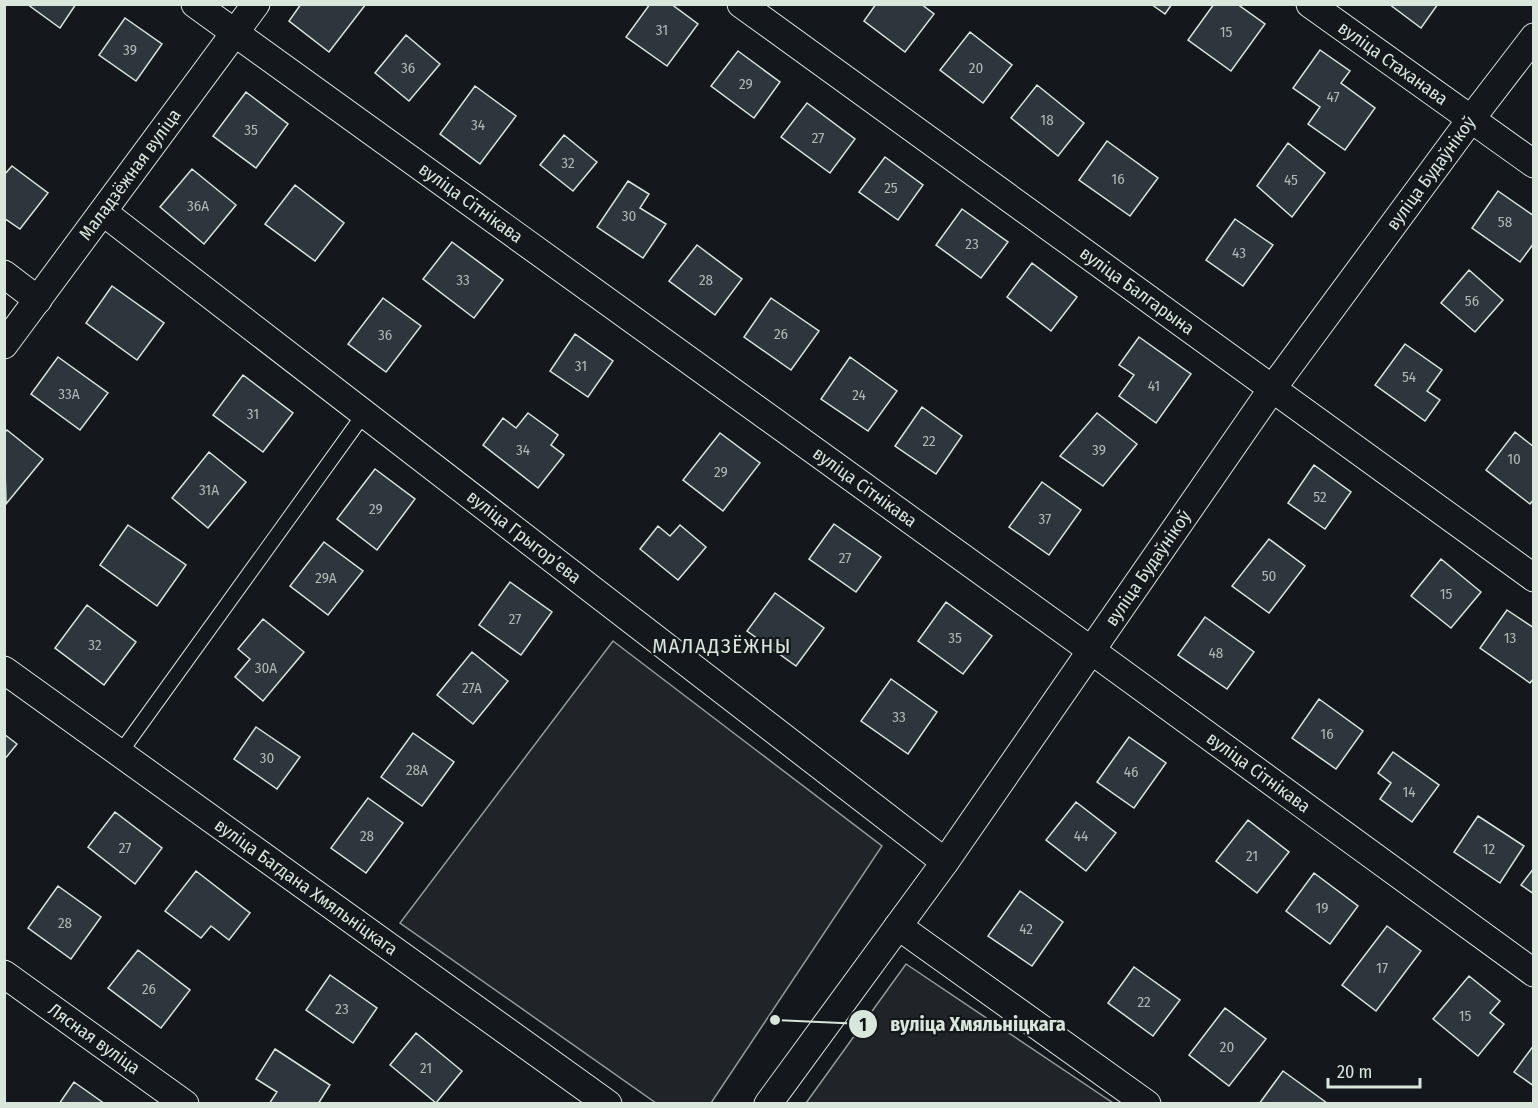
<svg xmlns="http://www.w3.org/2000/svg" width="1538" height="1108" viewBox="0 0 1538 1108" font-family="'Fira Sans Condensed',sans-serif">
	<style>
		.green { fill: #202428; stroke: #939e99; stroke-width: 1.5 }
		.building { fill: #2c363c; stroke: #d8e6dc; stroke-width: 1.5 }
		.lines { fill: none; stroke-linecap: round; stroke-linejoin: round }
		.lane-casing { stroke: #d8e6dc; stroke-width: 16 }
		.street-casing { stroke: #d8e6dc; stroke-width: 29 }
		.lane { stroke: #14181c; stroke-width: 14 }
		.street { stroke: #14181c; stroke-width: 27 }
		.labels { text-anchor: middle; stroke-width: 4.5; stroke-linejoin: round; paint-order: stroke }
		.number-label { font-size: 15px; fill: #adbab4 }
		.street-label { font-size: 18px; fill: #d8e6dc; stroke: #14181c }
		.quarter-label { font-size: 21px; letter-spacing: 1.5px; fill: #d8e6dc; stroke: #14181c }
		.leader { fill: none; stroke: #d8e6dc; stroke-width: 2 }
		.callout-dot { fill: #d8e6dc; stroke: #14181c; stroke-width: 2 }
		.mark-label { font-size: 18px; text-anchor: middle; font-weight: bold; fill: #111 }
		.callout-label { font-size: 20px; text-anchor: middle; font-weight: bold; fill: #d8e6dc; stroke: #14181c; stroke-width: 4.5; stroke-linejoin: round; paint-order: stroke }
	</style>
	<rect width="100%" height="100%" fill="#14181c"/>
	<path class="green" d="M613 641 882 846 711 1103H656L400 923Z
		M906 964 1113 1103H806Z"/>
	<path class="building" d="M27 4H76L60 28Z
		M301 4H366L329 52 289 21Z
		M650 4H671L698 24 667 66 626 37Z
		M876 4H921L934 14 905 52 864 21Z
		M1151 4H1172L1165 14Z
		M1214 4H1237L1265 24 1231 71 1188 40Z
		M1389 4H1438L1421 28Z
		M125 18 162 44 136 81 99 55Z
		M970 32 1012 65 983 103 940 70Z
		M406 35 440 64 409 101 375 73Z
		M1320 50 1350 71 1341 83 1375 108 1345 150 1308 124 1320 107 1293 88Z
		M738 51 780 82 754 118 711 86Z
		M1037 85 1084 123 1058 156 1011 118Z
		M475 86 516 116 480 164 440 134Z
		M246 92 288 124 256 168 213 136Z
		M807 103 855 139 830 173 781 137Z
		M564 135 597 162 573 191 540 165Z
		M1107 141 1158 178 1130 216 1079 180Z
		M1288 143 1325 173 1292 217 1257 186Z
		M885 157 923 185 898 220 859 192Z
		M12 166 48 193 20 229 4 218V175Z
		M192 169 236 205 204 244 160 207Z
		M628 181 649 194 640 208 666 224 643 258 597 227Z
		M295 185 344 223 315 261 265 224Z
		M1498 191 1534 216V243L1520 262 1472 228Z
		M962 209 1008 242 981 278 936 245Z
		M1235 219 1273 245 1243 286 1206 260Z
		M452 242 503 280 474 318 423 279Z
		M697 245 742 279 715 315 669 281Z
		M1032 263 1077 297 1051 331 1007 297Z
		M1469 270 1503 300 1475 332 1441 303Z
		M112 286 164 323 137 360 86 323Z
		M383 298 421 326 386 372 348 344Z
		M771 298 819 331 791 370 744 337Z
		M575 334 613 361 588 397 550 371Z
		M1139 337 1191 374 1156 423 1119 396 1134 375 1119 365Z
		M1405 344 1442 370 1427 391 1440 400 1425 421 1375 385Z
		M58 357 108 393 80 430 31 394Z
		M850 357 897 391 868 431 821 399Z
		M243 375 293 413 263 452 213 415Z
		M922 407 962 436 936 474 895 446Z
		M528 413 558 435 551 445 564 455 538 488 483 445 503 418 516 428Z
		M1097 413 1137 444 1103 486 1060 456Z
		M7 430 43 459 6 504 4 433Z
		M1515 432 1534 447V499L1530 504 1486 470Z
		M720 433 760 463 723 511 683 480Z
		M209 452 246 482 208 528 172 498Z
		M1314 465 1351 492 1325 529 1288 503Z
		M375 469 415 499 377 550 337 519Z
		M1042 482 1081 510 1049 555 1009 527Z
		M834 524 881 557 856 592 809 559Z
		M128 525 186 565 157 606 100 565Z
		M680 525 706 547 678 580 640 549 658 526 670 536Z
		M1269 539 1305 566 1269 613 1232 586Z
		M324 542 363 571 328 615 290 586Z
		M1441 559 1481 592 1451 628 1411 596Z
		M510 582 552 612 521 655 479 625Z
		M775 593 824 628 796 666 747 631Z
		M946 602 992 636 963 674 918 641Z
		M87 605 136 642 104 685 55 648Z
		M1507 610 1534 628V678L1530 683 1480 648Z
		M1205 617 1254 652 1227 689 1178 655Z
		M263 619 304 652 263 701 235 677 250 659 238 649Z
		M472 652 508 681 473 724 437 695Z
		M891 679 937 712 908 754 861 721Z
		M1319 699 1363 731 1336 769 1292 738Z
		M256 727 300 757 277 789 234 759Z
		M413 733 454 762 422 806 381 777Z
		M4 734 17 744 4 760Z
		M1129 737 1166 763 1134 808 1097 782Z
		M1393 752 1439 785 1412 822 1380 799 1391 783 1378 773Z
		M368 798 403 823 366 873 331 848Z
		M1076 802 1116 833 1086 871 1046 840Z
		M115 812 162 848 135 884 88 847Z
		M1478 816 1524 846 1500 883 1454 852Z
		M1248 820 1289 852 1257 893 1216 861Z
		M1534 868V894L1521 885Z
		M196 871 250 913 229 940 211 926 201 938 165 911Z
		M1314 873 1358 906 1330 944 1286 911Z
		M58 886 101 917 71 959 28 928Z
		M1020 891 1063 922 1032 966 988 936Z
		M1387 926 1421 951 1376 1011 1342 985Z
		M138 950 190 990 161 1028 108 988Z
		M1134 967 1180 1000 1153 1036 1108 1003Z
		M330 975 377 1008 353 1043 306 1010Z
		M1469 976 1500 1001 1490 1013 1504 1024 1478 1056 1433 1019Z
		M1225 1008 1266 1039 1229 1086 1189 1055Z
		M416 1033 462 1071 436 1103 390 1065Z
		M1534 1045V1086L1514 1072Z
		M275 1049 330 1085 318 1104H269L277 1092 256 1079Z
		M1283 1071 1327 1103 1259 1104Z
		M74 1082 105 1104H59Z"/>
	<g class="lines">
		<defs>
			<path id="lane" d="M120 753 364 414"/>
			<g id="street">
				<path id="s1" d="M195 4 1092 651 1534 973"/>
				<path id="s2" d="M741 4 1534 578"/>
				<path id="s3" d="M1310 4 1534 164"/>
				<path d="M103 212 945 862"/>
				<path d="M4 274 38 300"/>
				<path id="s4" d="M4 345 256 4"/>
				<path id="s5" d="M4 670 608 1104"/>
				<path d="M898 926 1147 1104"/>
				<path id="s6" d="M4 974 185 1104"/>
				<path id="s7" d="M768 1104 945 862 1272 389 1471 119 1534 37"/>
			</g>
		</defs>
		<use href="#lane" class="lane-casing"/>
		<use href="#street" class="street-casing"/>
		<use href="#lane" class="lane"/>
		<use href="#street" class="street"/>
	</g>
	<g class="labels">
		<g class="number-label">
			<text x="662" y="35">31</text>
			<text x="1226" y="37">15</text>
			<text x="130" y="55">39</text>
			<text x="408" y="73">36</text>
			<text x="976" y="73">20</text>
			<text x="746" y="89">29</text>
			<text x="1333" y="102">47</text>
			<text x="1047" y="125">18</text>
			<text x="478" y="130">34</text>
			<text x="251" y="135">35</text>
			<text x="818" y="143">27</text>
			<text x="568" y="168">32</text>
			<text x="1118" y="184">16</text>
			<text x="1291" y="185">45</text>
			<text x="891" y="193">25</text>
			<text x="198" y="211">36А</text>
			<text x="629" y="221">30</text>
			<text x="1505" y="227">58</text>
			<text x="972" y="249">23</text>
			<text x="1239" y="258">43</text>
			<text x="463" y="285">33</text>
			<text x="706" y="285">28</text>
			<text x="1472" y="306">56</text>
			<text x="781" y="339">26</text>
			<text x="385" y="340">36</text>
			<text x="581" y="371">31</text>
			<text x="1409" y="382">54</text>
			<text x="1154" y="391">41</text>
			<text x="69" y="399">33А</text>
			<text x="859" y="400">24</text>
			<text x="253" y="419">31</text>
			<text x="929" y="446">22</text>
			<text x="523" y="455">34</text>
			<text x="1099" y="455">39</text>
			<text x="1514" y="464">10</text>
			<text x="721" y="477">29</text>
			<text x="209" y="495">31А</text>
			<text x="1320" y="502">52</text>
			<text x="376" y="514">29</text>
			<text x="1045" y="524">37</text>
			<text x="845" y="563">27</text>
			<text x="1269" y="581">50</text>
			<text x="326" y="583">29А</text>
			<text x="1446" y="599">15</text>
			<text x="515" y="624">27</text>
			<text x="955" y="643">35</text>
			<text x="1510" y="643">13</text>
			<text x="95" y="650">32</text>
			<text x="1216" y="658">48</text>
			<text x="266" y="673">30А</text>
			<text x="472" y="693">27А</text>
			<text x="899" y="722">33</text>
			<text x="1327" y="739">16</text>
			<text x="267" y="763">30</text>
			<text x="417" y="775">28А</text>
			<text x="1131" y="777">46</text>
			<text x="1409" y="797">14</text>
			<text x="367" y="841">28</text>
			<text x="1081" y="841">44</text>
			<text x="125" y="853">27</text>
			<text x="1489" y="854">12</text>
			<text x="1252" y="861">21</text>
			<text x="1322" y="913">19</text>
			<text x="65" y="928">28</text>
			<text x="1026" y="934">42</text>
			<text x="1382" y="973">17</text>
			<text x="149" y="994">26</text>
			<text x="1144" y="1007">22</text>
			<text x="342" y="1014">23</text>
			<text x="1465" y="1021">15</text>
			<text x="1227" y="1052">20</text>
			<text x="426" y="1073">21</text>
		</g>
		<g class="street-label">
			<text dy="6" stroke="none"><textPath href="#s3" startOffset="102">вуліца Стаханава</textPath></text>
			<text dy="6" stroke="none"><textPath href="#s7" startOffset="1143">вуліца Будаўнікоў</textPath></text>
			<text dy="6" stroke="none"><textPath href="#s4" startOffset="212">Маладзёжная вуліца</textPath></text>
			<text dy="6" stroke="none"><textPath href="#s1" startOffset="340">вуліца Сітнікава</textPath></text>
			<text dy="6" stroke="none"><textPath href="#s2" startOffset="489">вуліца Балгарына</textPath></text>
			<text dy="6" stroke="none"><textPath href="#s1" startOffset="826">вуліца Сітнікава</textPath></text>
			<text transform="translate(524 537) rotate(38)" y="6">вуліца Грыгорʼева</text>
			<text dy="6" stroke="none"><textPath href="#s7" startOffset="657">вуліца Будаўнікоў</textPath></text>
			<text dy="6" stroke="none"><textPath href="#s1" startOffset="1312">вуліца Сітнікава</textPath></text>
			<text dy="6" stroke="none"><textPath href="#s5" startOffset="372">вуліца Багдана Хмяльніцкага</textPath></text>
			<text dy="6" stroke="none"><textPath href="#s6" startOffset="111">Лясная вуліца</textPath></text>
		</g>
		<g class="quarter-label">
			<text x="722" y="653">МАЛАДЗЁЖНЫ</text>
		</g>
	</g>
	<path class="leader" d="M775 1020L863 1024"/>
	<g class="callout-dot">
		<circle cx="775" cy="1020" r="6"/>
		<circle cx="863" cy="1024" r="15"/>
	</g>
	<g class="mark-label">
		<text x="863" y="1031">1</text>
	</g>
	<g class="callout-label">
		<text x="978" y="1031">вуліца Хмяльніцкага</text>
	</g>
	<rect width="1538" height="1108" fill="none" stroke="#d8e6dc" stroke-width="12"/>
	<path d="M1328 1078v9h92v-9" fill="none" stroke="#d8e6dc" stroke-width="3"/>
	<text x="1337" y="1078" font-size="18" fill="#d8e6dc" stroke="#14181c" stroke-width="4.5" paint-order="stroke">20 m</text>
</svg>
